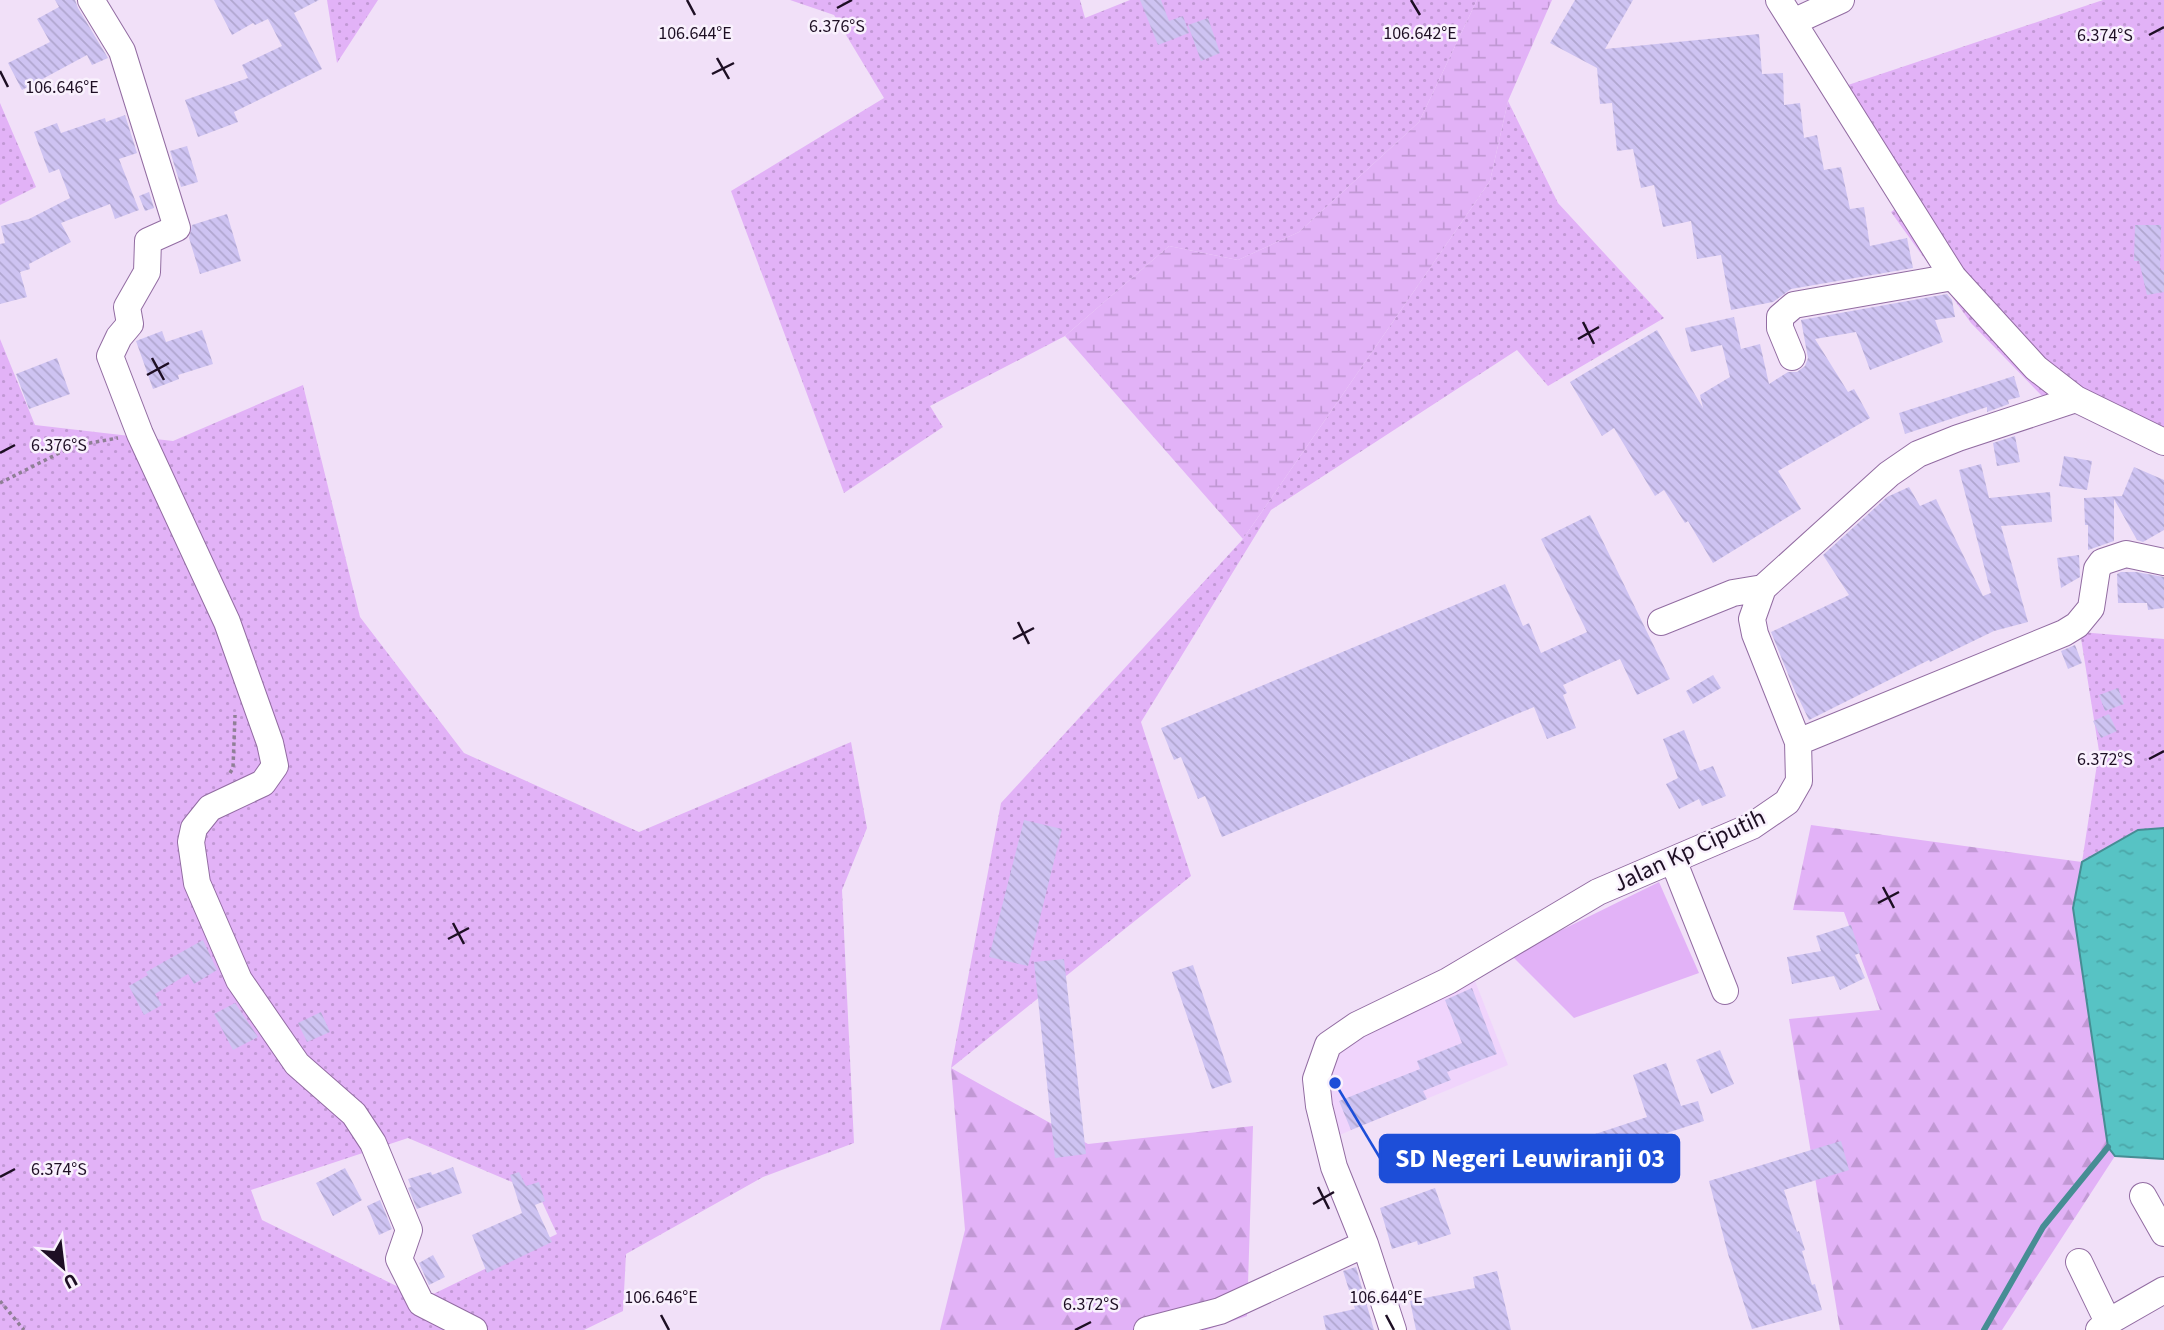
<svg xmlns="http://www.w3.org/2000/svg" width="2164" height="1330" viewBox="0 0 2164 1330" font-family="'Source Sans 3',sans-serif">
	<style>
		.built { fill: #f0d4fc }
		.grass { fill: url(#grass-dots); fill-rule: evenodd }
		.forest { fill: url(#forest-firs) }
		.wetland { fill: url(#wetland-marsh) }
		.pitch { fill: #e2b2f7 }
		.water { fill: url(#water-ripples); stroke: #468d94; stroke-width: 2 }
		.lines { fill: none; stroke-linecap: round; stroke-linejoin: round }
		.stream { stroke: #468d94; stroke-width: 6 }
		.building { fill: url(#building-back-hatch) }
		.minor-casing { stroke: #926ca2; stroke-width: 28 }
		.path { stroke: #8f7f96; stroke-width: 3.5; stroke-dasharray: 3.5 3.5; stroke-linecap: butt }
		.minor { stroke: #fff; stroke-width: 26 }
		.ticks { fill: none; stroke: #1e0f24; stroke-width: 2.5 }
		.labels { text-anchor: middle; stroke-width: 5; stroke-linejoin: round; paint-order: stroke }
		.street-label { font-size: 24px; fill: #1e0f24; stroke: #f9f1fd }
		.ticks-label { font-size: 18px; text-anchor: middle; fill: #1e0f24; stroke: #f9f1fd; stroke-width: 5; stroke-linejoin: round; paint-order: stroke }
		.leader { fill: none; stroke: #1d4ed8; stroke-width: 2.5 }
		.callout-dot { fill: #1d4ed8; stroke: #f9f1fd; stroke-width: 2.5 }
		.callout { fill: #1d4ed8; stroke: #1d4ed8; stroke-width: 2.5 }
		.callout-label { font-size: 26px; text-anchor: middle; font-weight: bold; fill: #fff }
	</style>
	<defs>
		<pattern id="grass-dots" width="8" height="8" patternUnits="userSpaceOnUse" patternTransform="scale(1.75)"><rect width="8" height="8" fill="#e2b2f7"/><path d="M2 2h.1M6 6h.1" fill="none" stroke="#c198d4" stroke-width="1.8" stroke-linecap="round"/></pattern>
		<pattern id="forest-firs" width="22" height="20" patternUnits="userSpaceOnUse" patternTransform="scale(1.75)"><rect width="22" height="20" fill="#e2b2f7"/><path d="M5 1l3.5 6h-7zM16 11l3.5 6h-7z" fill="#c198d4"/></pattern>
		<pattern id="wetland-marsh" width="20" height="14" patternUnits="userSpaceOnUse" patternTransform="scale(1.75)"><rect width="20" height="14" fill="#e2b2f7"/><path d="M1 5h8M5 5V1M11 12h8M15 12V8" fill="none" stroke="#c198d4"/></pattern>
		<pattern id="water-ripples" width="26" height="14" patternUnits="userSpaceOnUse" patternTransform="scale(1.75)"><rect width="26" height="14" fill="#57c3c4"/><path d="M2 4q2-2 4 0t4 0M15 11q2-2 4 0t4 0" fill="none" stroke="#4ba6a8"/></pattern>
		<pattern id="building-back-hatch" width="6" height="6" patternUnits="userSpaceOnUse" patternTransform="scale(1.75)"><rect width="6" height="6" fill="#cec3f2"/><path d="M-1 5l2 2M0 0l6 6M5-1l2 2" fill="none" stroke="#b0a6cf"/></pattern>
	</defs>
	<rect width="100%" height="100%" fill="#f1e0f8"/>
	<path class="built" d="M1475 981 1508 1065 1337 1136 1325 1080 1345 1043Z"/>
	<path class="grass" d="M327 0H378L337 63Z
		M790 0H1080L1085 18 1130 0H1477L1419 122 1299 232 1238 260 1169 246 1065 336 930 406 943 427 844 493 731 191 884 98 834 15Z
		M2103 0H2164V430L2042 396 1971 323 1891 212 1914 196 1845 86Z
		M1508 101 1558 203 1664 318 1548 386 1517 350 1271 510 1141 722 1191 876 951 1068 1001 803 1243 539 1490 181Z
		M0 103 36 187 0 205Z
		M0 339 35 425 173 441 303 385 360 617 464 753 639 832 851 742 867 828 842 890 854 1143 763 1177 626 1254 623 1311 584 1330H0ZM408 1138 538 1193 557 1234 423 1299 262 1220 251 1190Z
		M2080 632 2164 639V828L2138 831 2082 862 2099 751Z"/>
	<path class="forest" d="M1811 825 2082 862 2073 908 2108 1147 2115 1156 2002 1330H1840L1789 1019 1880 1010 1844 912 1793 910Z
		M951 1068 1088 1144 1253 1126 1247 1316 1206 1330H940L965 1230Z"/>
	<path class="wetland" d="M1477 0H1552L1508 101 1490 181 1243 539 1065 336 1169 246 1238 260 1299 232 1419 122Z"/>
	<path class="pitch" d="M1659 882 1699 973 1574 1018 1511 955Z"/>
	<path class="water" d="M2164 828V1159L2115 1156 2108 1147 2073 908 2082 862 2138 830Z"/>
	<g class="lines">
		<path class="stream" d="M1984 1330 2043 1227 2108 1147"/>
	</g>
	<path class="building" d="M55 0H75L78 8 108 58 92 65 87 55 22 90 8 63 50 42 37 19 59 7Z
		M214 0H319L294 13 322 69 234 112 238 122 198 137 185 100 248 78 242 65 282 46 268 19 255 25 253 23 232 35Z
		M1140 0H1161L1169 21 1183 16 1189 33 1158 45Z
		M1575 0H1633L1605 49 1759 34 1762 74 1783 73 1784 105 1800 103 1804 138 1817 135 1824 170 1841 167 1850 209 1864 207 1870 246 1907 238 1913 268 1791 289 1773 302 1731 310 1721 255 1697 259 1691 221 1663 227 1654 185 1641 188 1633 149 1617 151 1612 103 1600 104 1597 68 1550 43Z
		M1208 18 1220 53 1201 61 1188 25Z
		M125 115 137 153 119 159 139 210 115 219 110 204 61 223 71 242 29 264 30 269 20 272 27 297 0 304V244L5 243 1 226 29 219 70 198 59 169 49 173 34 132 57 123 61 133 105 118 106 122Z
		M187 146 198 182 181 187 170 151Z
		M149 192 154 208 145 211 139 196Z
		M227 214 241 261 200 274 189 238 192 225Z
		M2135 225H2161L2160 270H2164V292L2147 295 2139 261H2134Z
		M1947 294 1952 300 1955 317 1935 320 1943 342 1870 370 1856 332 1815 339 1848 392 1854 389 1870 418 1778 471 1801 509 1713 563 1688 521 1685 523 1664 490 1655 496 1614 428 1602 436 1570 382 1657 330 1703 408 1700 395 1730 377 1722 345 1691 352 1685 328 1734 317 1741 349 1760 344 1769 384 1788 372H1797L1805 366 1808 358 1801 320Z
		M202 330 213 364 178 375 179 379 153 389 136 341 162 331 166 342Z
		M57 358 70 394 29 409 16 374Z
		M2014 376 2020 397 2008 400 2009 404 1987 412V407L1905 434 1899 413Z
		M2015 436 2020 462 1997 466 1993 443Z
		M2064 456 2092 461 2087 490 2059 486Z
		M1981 464 1989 498 2050 492 2052 522 2001 526 2028 622 1994 631 1930 662 1929 660 1809 720 1794 689 1771 632 1849 595 1823 555 1887 497 1909 487 1920 506 1936 499 1983 596 1991 593 1959 470Z
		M2134 467 2164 480V530L2143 542 2137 540 2114 499V541L2088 550V525H2085L2084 498 2122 496Z
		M1590 515 1670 679 1637 695 1620 659 1563 685 1567 693 1563 695 1576 728 1547 739 1534 707 1222 837 1205 796 1198 799 1181 757 1174 760 1161 728 1505 584 1523 626 1529 623 1541 653 1587 632 1541 539Z
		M2079 555 2080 577 2061 588 2057 558Z
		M2121 572H2136L2164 577V608L2148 610 2147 603H2118L2117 574Z
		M2075 645 2082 663 2068 669 2061 651Z
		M1713 675 1721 688 1693 704 1686 691Z
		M2118 688 2124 704 2105 711 2099 695Z
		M2109 714 2117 731 2101 738 2093 721Z
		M1684 730 1700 771 1713 766 1726 796 1702 806 1699 799 1679 809 1666 784 1678 778 1663 739Z
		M1024 820 1062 829 1028 966 989 957Z
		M1851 925 1860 953 1855 955 1865 978 1840 990 1834 976 1792 984 1787 957 1821 951 1816 936Z
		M203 940 217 970 194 984 188 974 155 994 162 1005 144 1015 129 986 148 975 146 972Z
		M1064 959 1086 1154 1055 1158 1034 962Z
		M1193 965 1232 1082 1212 1089 1172 972Z
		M1472 988 1497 1054 1447 1072 1451 1080 1423 1091 1427 1099 1351 1130 1339 1101 1420 1069 1417 1061 1462 1043 1445 1000Z
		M235 1003 258 1037 233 1050 214 1014Z
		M321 1012 330 1032 307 1042 298 1023Z
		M1720 1050 1734 1084 1711 1094 1696 1060Z
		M1666 1063 1681 1106 1698 1101 1704 1121 1589 1158 1583 1138 1647 1117 1633 1075Z
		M1841 1141 1849 1170 1784 1190 1797 1232 1799 1231 1805 1250 1802 1251 1812 1285 1815 1284 1822 1310 1752 1329 1728 1254 1709 1181Z
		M453 1167 462 1193 417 1209 408 1188 411 1187 408 1179 431 1172 432 1175Z
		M345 1168 362 1200 333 1216 316 1183Z
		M519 1172 526 1186 539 1182 545 1201 535 1205 552 1242 487 1273 472 1235 522 1213 510 1175Z
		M1435 1188 1451 1234 1418 1245 1417 1241 1392 1249 1380 1208Z
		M380 1200 392 1229 379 1235 367 1206Z
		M433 1255 445 1277 429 1285 419 1263Z
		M1356 1267 1374 1330H1326L1323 1316 1355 1309 1343 1271Z
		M1497 1271 1511 1330H1416L1410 1301 1475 1288 1473 1277Z"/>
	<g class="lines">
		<defs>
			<path id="minor" d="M91 0 122 51 177 228 148 241 147 272 127 307 130 324 119 337 110 356 140 434 227 622 270 743 275 766 263 783 210 808 194 828 191 842 197 883 239 980 297 1064 354 1114 373 1143 409 1230 399 1259 421 1303 474 1330
				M1779 0 1953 277 2036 368 2076 399 2164 442
				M1793 22 1841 0
				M1792 357 1780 328V317L1794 305 1953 277
				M1661 622 1733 593 1763 588
				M1798 742 2064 633 2077 625 2091 608 2097 569 2102 562 2126 554 2164 562
				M1673 860 1725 991
				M2143 1196 2164 1233
				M2079 1262 2108 1322
				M1147 1330 1220 1311 1365 1244
				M1393 1330 1365 1244 1334 1167 1319 1106 1316 1079 1328 1045 1357 1025 1448 981 1598 892 1752 826 1787 802 1799 781 1798 742 1755 634 1752 619 1763 588 1889 474 1918 454 1958 438 2076 399
				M2099 1330 2108 1322 2164 1290"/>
		</defs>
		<use href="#minor" class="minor-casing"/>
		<path class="path" d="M0 483 73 446 118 438
			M230 773 233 768 235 715
			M0 1301 24 1330"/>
		<use href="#minor" class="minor"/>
	</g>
	<path class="ticks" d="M687 0 695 15M1411 0 1420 15M837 8 852 0M2149 35 2164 27M717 58 729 79M0 71 8 87M712 74 734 63M1583 322 1594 344M1578 339 1599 327M152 358 164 380M147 375 169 363M0 453 15 445M1018 622 1029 644M1013 639 1034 628M2149 759 2164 751M1883 887 1894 908M1878 903 1899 892M453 923 464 944M448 939 469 928M0 1177 15 1169M1318 1187 1329 1209M1313 1204 1334 1192M661 1315 669 1330M1386 1315 1394 1330M1075 1330 1091 1322"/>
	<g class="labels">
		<g class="street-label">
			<text transform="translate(1689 850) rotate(-25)" y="8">Jalan Kp Ciputih</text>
		</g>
	</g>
	<g class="ticks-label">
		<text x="837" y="32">6.376°S</text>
		<text x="695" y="39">106.644°E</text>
		<text x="1420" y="39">106.642°E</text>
		<text x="2105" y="41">6.374°S</text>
		<text x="62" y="93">106.646°E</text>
		<text x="59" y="451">6.376°S</text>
		<text x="2105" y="765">6.372°S</text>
		<text x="59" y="1175">6.374°S</text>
		<text x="661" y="1303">106.646°E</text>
		<text x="1386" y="1303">106.644°E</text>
		<text x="1091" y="1310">6.372°S</text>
	</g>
	<path class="leader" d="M1335 1083L1380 1158"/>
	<circle class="callout-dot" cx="1335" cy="1083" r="7"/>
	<rect class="callout" x="1380" y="1135" width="299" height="47" rx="7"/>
	<g class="callout-label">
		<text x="1530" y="1167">SD Negeri Leuwiranji 03</text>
	</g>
	<g transform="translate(63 1267) rotate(152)" stroke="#f9f1fd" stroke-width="5" paint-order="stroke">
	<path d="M0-5L12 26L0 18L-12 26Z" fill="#1e0f24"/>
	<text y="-10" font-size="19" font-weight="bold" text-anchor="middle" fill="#1e0f24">U</text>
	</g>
</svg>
